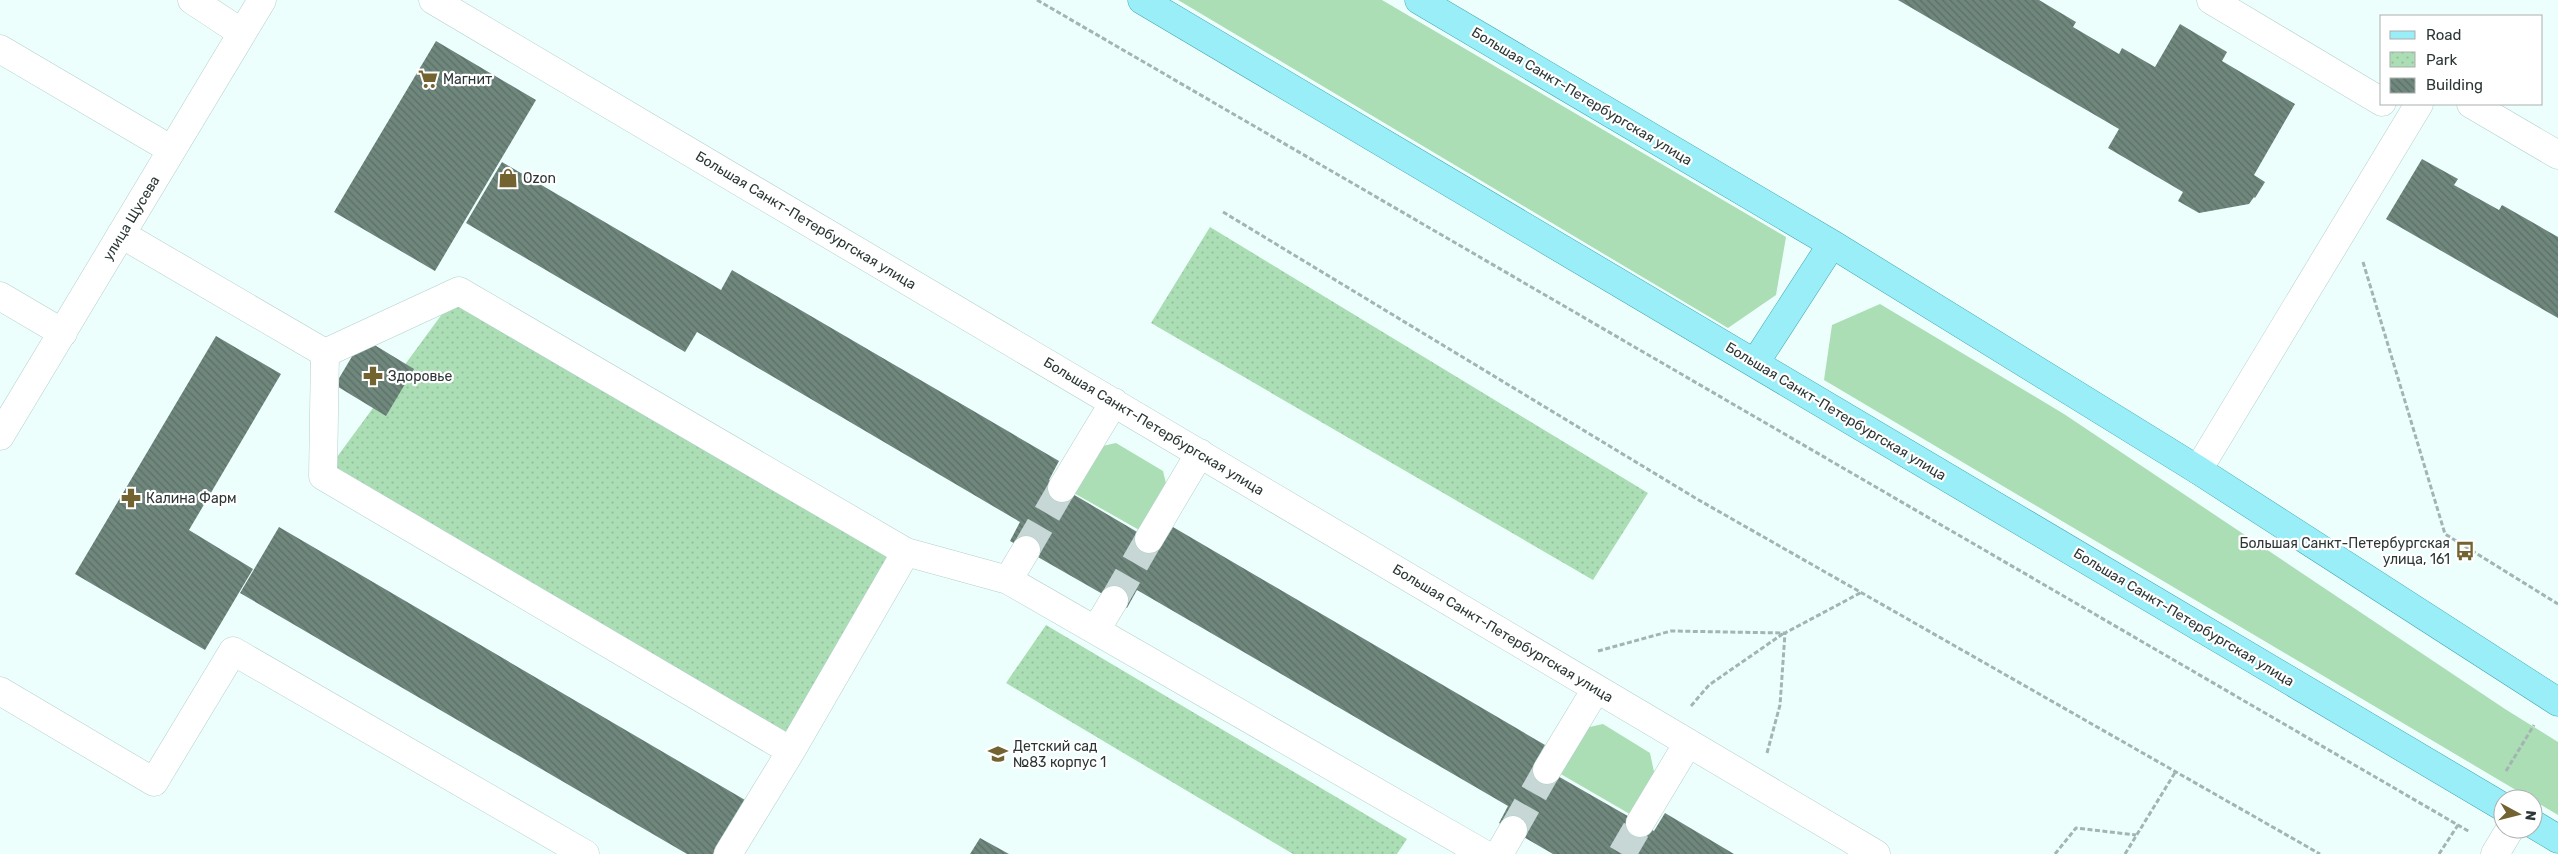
<svg xmlns="http://www.w3.org/2000/svg" width="2558" height="854" viewBox="0 0 2558 854" font-family="Rubik,sans-serif">
	<style>
		.green { fill: #abdeb5 }
		.park { fill: url(#park-dots) }
		.building { fill: url(#building-back-hatch) }
		.lines { fill: none; stroke-linecap: round; stroke-linejoin: round }
		.minor-tunnel { stroke: #c6d7d5; stroke-width: 28; stroke-dasharray: 28 14; stroke-linecap: butt }
		.minor-casing { stroke: #b3d0cc; stroke-width: 29 }
		.major-casing { stroke: #47a7b2; stroke-width: 29 }
		.path { stroke: #a4b4b2; stroke-width: 3; stroke-dasharray: 5 2.5; stroke-linecap: butt }
		.minor { stroke: #fff; stroke-width: 28 }
		.major { stroke: #99eef8; stroke-width: 28 }
		.labels { text-anchor: middle; stroke-width: 4.5; stroke-linejoin: round; paint-order: stroke }
		.poi-label { font-size: 14px; fill: #2c3736; stroke: #fff; text-anchor: start }
		.street-label { font-size: 14px; fill: #2c3736; stroke: #fff }
	</style>
	<defs>
		<pattern id="park-dots" width="8" height="8" patternUnits="userSpaceOnUse" patternTransform="scale(1.25)"><rect width="8" height="8" fill="#abdeb5"/><path d="M2 2h.1M6 6h.1" fill="none" stroke="#93bf9c" stroke-width="1.8" stroke-linecap="round"/></pattern>
		<pattern id="building-back-hatch" width="6" height="6" patternUnits="userSpaceOnUse" patternTransform="scale(1.25)"><rect width="6" height="6" fill="#6f877d"/><path d="M-1 5l2 2M0 0l6 6M5-1l2 2" fill="none" stroke="#5b6f67"/></pattern>
	</defs>
	<rect width="100%" height="100%" fill="#edfffd"/>
	<path class="green" d="M1178 0H1382L1786 237 1776 295 1728 328Z
		M1880 304 2064 414 2505 709 2558 742V815L1824 380 1832 325Z
		M1116 443 1163 471 1170 500 1148 535 1065 488 1089 449Z
		M1603 724 1650 753 1656 781 1635 817 1552 769 1576 730Z"/>
	<path class="park" d="M1210 227 1648 493 1593 580 1151 323Z
		M459 291 906 552 791 751 323 476Z
		M1046 625 1407 839 1397 854H1293L1006 683Z"/>
	<path class="building" d="M1898 0H2039L2076 22 2073 27 2119 54 2122 48 2155 67 2180 24 2227 52 2222 61 2295 104 2254 175 2265 182 2255 198 2254 197 2249 204 2199 213 2178 201 2183 192 2108 148 2119 129Z
		M436 41 536 100 435 271 334 212Z
		M2422 159 2458 179 2454 185 2499 210 2502 205 2558 237V318L2386 219Z
		M502 162 721 290 732 270 1059 461 1049 480 1161 546 1173 527 1545 745 1535 763 1654 831 1665 813 1734 854H1553L1499 823 1508 806 1137 590 1127 608 1010 541 1020 522 697 332 685 352 466 223Z
		M216 336 281 374 189 530 253 569 205 650 75 574Z
		M363 338 414 369 386 416 335 385Z
		M279 527 745 800 713 854H687L240 593Z
		M980 838 1009 854H970Z"/>
	<g class="lines">
		<path class="minor-tunnel" d="M1026 550 1062 488
			M1114 600 1149 539
			M1513 830 1547 770
			M1622 854 1640 823"/>
		<defs>
			<path id="minor" d="M192 0 242 33
				M433 0 1876 854
				M2211 0 2382 102
				M0 49 172 150
				M2471 104 2558 155
				M121 234 325 353 323 476 791 751 906 552
				M0 296 63 333
				M325 353 459 291 906 552 1008 580 1484 854
				M0 436 262 0
				M2198 470 2419 104
				M1062 488 1114 402
				M1149 539 1200 453
				M1008 580 1026 550
				M1096 630 1114 600
				M0 691 154 782 233 651 585 854
				M1547 770 1596 689
				M1640 823 1688 743
				M728 854 791 751
				M1499 854 1513 830
				M2495 854 2510 829"/>
			<path id="major" d="M1142 0 2503 807
				M1419 0 1832 244 2198 470 2558 702
				M1755 363 1832 244
				M2533 824 2558 839"/>
		</defs>
		<use href="#minor" class="minor-casing"/>
		<use href="#major" class="major-casing"/>
		<path class="path" d="M1037 0 2470 832
			M1223 212 1697 499 2320 854
			M2363 262 2445 534 2558 604
			M1598 651 1671 631 1785 633 1862 592
			M1691 706 1709 685 1784 633
			M1767 753 1780 705 1785 633
			M2506 771 2534 725
			M2055 854 2076 828 2136 835
			M2125 854 2176 771
			M2439 854 2458 825"/>
		<use href="#minor" class="minor"/>
		<use href="#major" class="major"/>
	</g>
	<defs>
		<symbol id="supermarket-bare" viewBox="-9 -9 18 18"><path d="M-6-5.5h2.5l.6 2H6L4.5 2H-2.5L-4.4-4H-6ZM-1.5 3.2a1.3 1.3 0 1 0 .1 0ZM3 3.2a1.3 1.3 0 1 0 .1 0Z" fill="#726331" stroke="#fff" stroke-width="2.5" paint-order="stroke"/></symbol>
		<symbol id="shop-bare" viewBox="-9 -9 18 18"><path d="M-5-2.5h2.3a2.7 3.5 0 0 1 5.4 0H5L5.5 6h-11ZM-1.5-2.5h3a1.5 2.3 0 0 0-3 0Z" fill="#726331" stroke="#fff" stroke-width="2.5" paint-order="stroke"/></symbol>
		<symbol id="pharmacy-bare" viewBox="-9 -9 18 18"><path d="M-2-6h4v4h4v4h-4v4h-4v-4h-4v-4h4Z" fill="#726331" stroke="#fff" stroke-width="2.5" paint-order="stroke"/></symbol>
		<symbol id="bus-bare" viewBox="-9 -9 18 18"><path d="M-5-6H5V4H4V6H2V4H-2V6H-4V4H-5ZM-3.5-4V0h7V-4ZM-3.5 1.2v1.5H-2V1.2ZM2 1.2v1.5H3.5V1.2Z" fill="#726331" stroke="#fff" stroke-width="2.5" paint-order="stroke"/></symbol>
		<symbol id="school-bare" viewBox="-9 -9 18 18"><path d="M0-5L7-2L0 1L-7-2ZM-4 1L0 2.5L4 1V4Q0 6-4 4Z" fill="#726331" stroke="#fff" stroke-width="2.5" paint-order="stroke"/></symbol>
	</defs>
	<g fill-rule="evenodd">
		<use href="#supermarket-bare" x="414" y="65" width="28" height="28"/>
		<use href="#shop-bare" x="494" y="164" width="28" height="28"/>
		<use href="#pharmacy-bare" x="359" y="362" width="28" height="28"/>
		<use href="#pharmacy-bare" x="117" y="484" width="28" height="28"/>
		<use href="#bus-bare" x="2451" y="537" width="28" height="28"/>
		<use href="#school-bare" x="984" y="740" width="28" height="28"/>
	</g>
	<g class="labels">
		<g class="poi-label">
			<text x="443" y="84">Магнит</text>
			<text x="523" y="183">Ozon</text>
			<text x="388" y="381">Здоровье</text>
			<text x="146" y="503">Калина Фарм</text>
			<text x="2450" y="548" text-anchor="end">Большая Санкт-Петербургская<tspan x="2450" dy="16">улица, 161</tspan></text>
			<text x="1013" y="751">Детский сад<tspan x="1013" dy="16">№83 корпус 1</tspan></text>
		</g>
		<g class="street-label">
			<text transform="translate(1582 96) rotate(31)" y="5">Большая Санкт-Петербургская улица</text>
			<text transform="translate(131 218) rotate(-59)" y="5">улица Щусева</text>
			<text transform="translate(806 220) rotate(31)" y="5">Большая Санкт-Петербургская улица</text>
			<text transform="translate(1836 411) rotate(31)" y="5">Большая Санкт-Петербургская улица</text>
			<text transform="translate(1154 426) rotate(31)" y="5">Большая Санкт-Петербургская улица</text>
			<text transform="translate(2184 617) rotate(31)" y="5">Большая Санкт-Петербургская улица</text>
			<text transform="translate(1503 633) rotate(31)" y="5">Большая Санкт-Петербургская улица</text>
		</g>
	</g>
	<rect x="2380" y="15" width="162" height="90" fill="#ffffff" stroke="#abafaf"/>
	<rect x="2390" y="31" width="25" height="8" fill="#99eef8" stroke="#abafaf"/>
	<text x="2426" y="40" font-size="15" fill="#2c3736">Road</text>
	<rect x="2390" y="52" width="25" height="15" fill="url(#park-dots)" stroke="#abafaf"/>
	<text x="2426" y="65" font-size="15" fill="#2c3736">Park</text>
	<rect x="2390" y="78" width="25" height="15" fill="url(#building-back-hatch)" stroke="#abafaf"/>
	<text x="2426" y="90" font-size="15" fill="#2c3736">Building</text>
	<g transform="translate(2518 814) rotate(97)"><circle r="24" fill="#ffffff" stroke="#abafaf"/>
	<path d="M0-4L9 19L0 12L-9 19Z" fill="#726331"/>
	<text y="-8" font-size="14" font-weight="bold" text-anchor="middle" fill="#2c3736">N</text>
	</g>
</svg>
